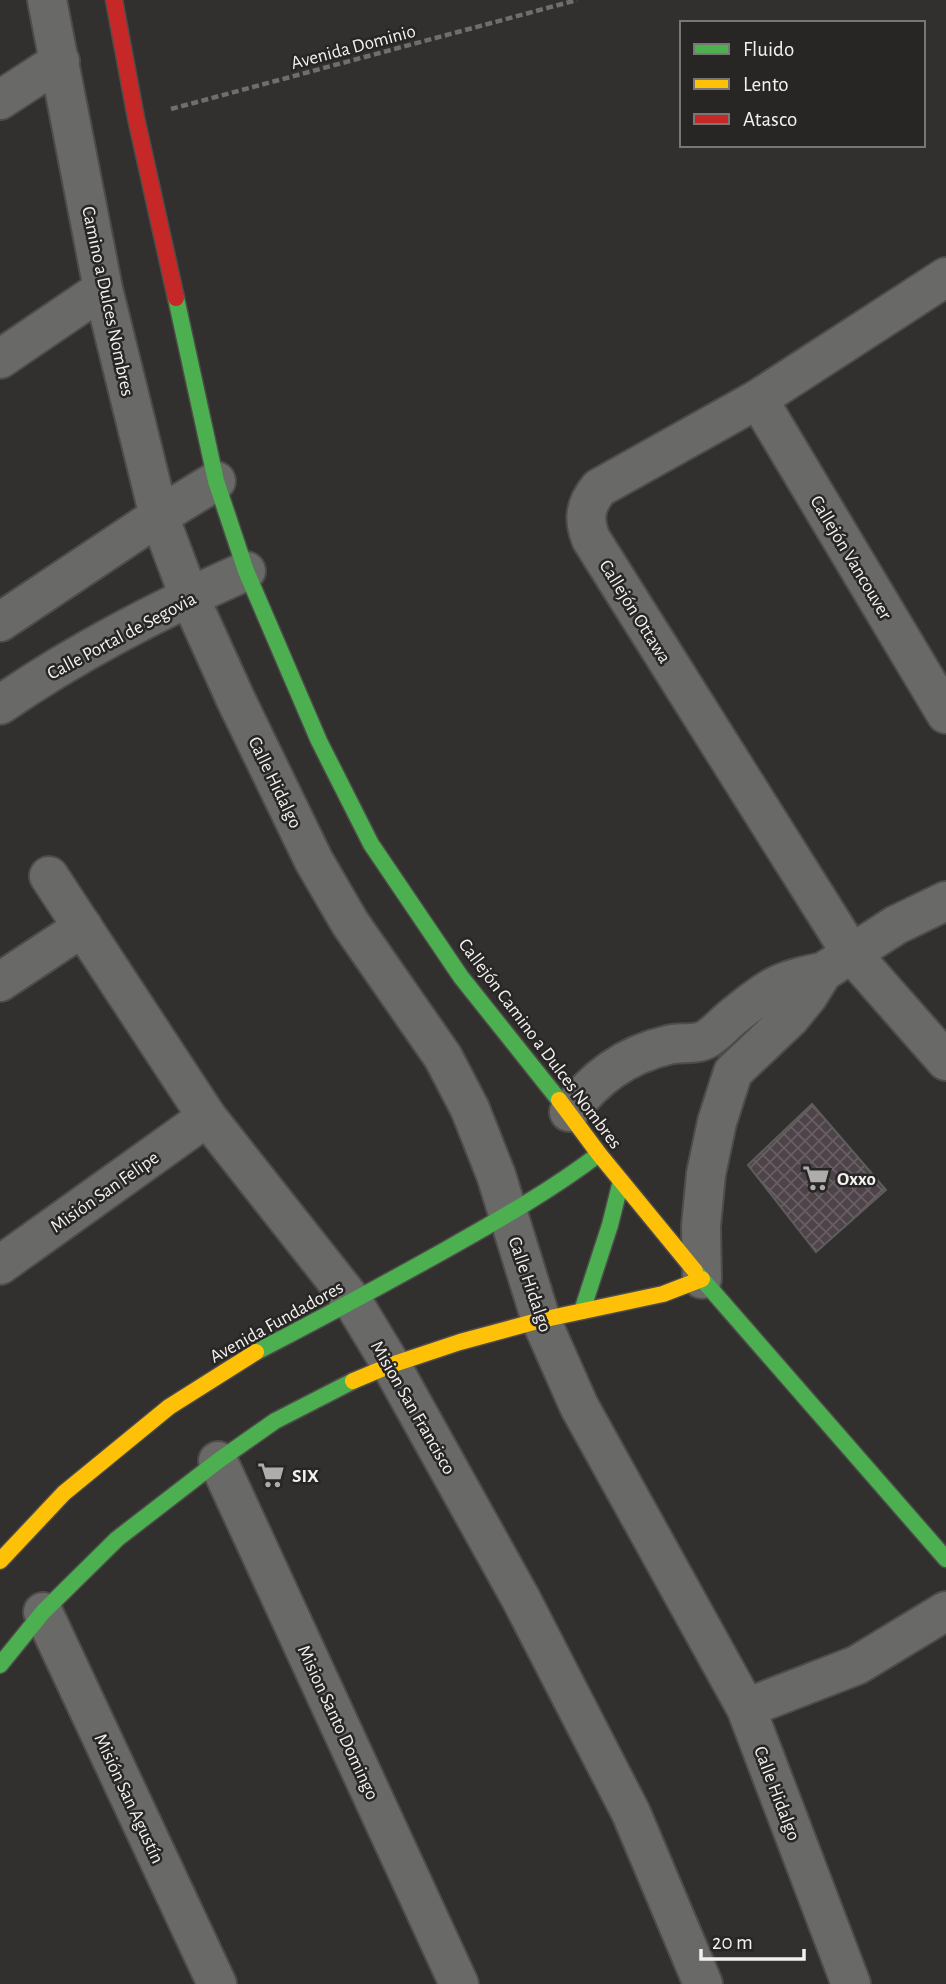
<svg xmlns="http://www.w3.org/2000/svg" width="946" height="1984" viewBox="0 0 946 1984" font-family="'Alegreya Sans',sans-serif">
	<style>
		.building { fill: url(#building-cross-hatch); stroke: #5e5d5c; stroke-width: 2 }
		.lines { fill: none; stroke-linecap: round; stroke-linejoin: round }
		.street-casing { stroke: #4d4c4a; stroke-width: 42 }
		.fast-casing { stroke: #4d4c4a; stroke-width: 19 }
		.slow-casing { stroke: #4d4c4a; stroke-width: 19 }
		.jam-casing { stroke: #4d4c4a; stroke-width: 19 }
		.path { stroke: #6e6e6d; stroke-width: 4.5; stroke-dasharray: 7 3.5; stroke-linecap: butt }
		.street { stroke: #696968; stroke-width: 38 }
		.fast { stroke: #4caf50; stroke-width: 16 }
		.slow { stroke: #ffc107; stroke-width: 16 }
		.jam { stroke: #c62828; stroke-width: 16 }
		.labels { text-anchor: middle; stroke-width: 5; stroke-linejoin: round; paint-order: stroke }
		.street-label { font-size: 19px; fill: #f2f1ef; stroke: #282624 }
		.poi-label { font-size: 19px; font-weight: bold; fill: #f2f1ef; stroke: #282624; text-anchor: start }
	</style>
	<defs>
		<pattern id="building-cross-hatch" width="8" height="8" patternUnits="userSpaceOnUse" patternTransform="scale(1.75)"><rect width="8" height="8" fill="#4d4349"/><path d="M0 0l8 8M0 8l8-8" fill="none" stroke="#675f64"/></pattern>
	</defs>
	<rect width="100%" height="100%" fill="#31302e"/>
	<path class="building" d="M812 1104 886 1190 816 1252 748 1165Z"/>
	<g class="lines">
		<defs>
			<path id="street" d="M47 0 103 289 159 516 189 596 236 700 314 861 350 923 443 1057 470 1109 496 1175 541 1320 579 1406 746 1708 851 1984
				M0 100 60 61
				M946 277 758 399 599 488C585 505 583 519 591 539L851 953 946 1061
				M0 359 103 289
				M758 399 946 714
				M0 622 159 516 216 481
				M0 705C78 651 160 609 246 571
				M49 876 207 1117 353 1302 391 1365 521 1599 631 1813 703 1984
				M0 982 83 927
				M569 1112C595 1078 625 1055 668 1045 679 1042 695 1045 705 1040 715 1035 725 1023 734 1016 768 988 779 980 823 972
				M0 1265 207 1117
				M702 1279 701 1226 706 1174 717 1122 733 1072 790 1018 808 996 823 972 896 925 946 901
				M218 1461 459 1984
				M43 1612 217 1984
				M746 1708 857 1665 946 1611"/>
			<path id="fast" d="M176 298 216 481 246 571 319 741 371 844 461 977 559 1100
				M695 1271 946 1559
				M582 1311 610 1225 621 1181
				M256 1352C318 1320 379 1287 440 1253 495 1222 549 1192 599 1154
				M0 1665 43 1612 117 1539 218 1461 275 1421 353 1381"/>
			<path id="slow" d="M559 1100 599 1154 695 1271
				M353 1381 391 1365 460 1342 541 1320 663 1294 702 1279
				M0 1561 64 1493 169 1407 256 1352"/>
			<path id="jam" d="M114 0 136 118 176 298"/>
		</defs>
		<use href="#street" class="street-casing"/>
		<use href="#fast" class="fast-casing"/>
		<use href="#slow" class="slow-casing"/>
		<use href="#jam" class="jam-casing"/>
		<path class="path" d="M171 109 577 0"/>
		<use href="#street" class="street"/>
		<use href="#fast" class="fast"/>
		<use href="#slow" class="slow"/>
		<use href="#jam" class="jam"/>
	</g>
	<defs>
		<symbol id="supermarket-bare" viewBox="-9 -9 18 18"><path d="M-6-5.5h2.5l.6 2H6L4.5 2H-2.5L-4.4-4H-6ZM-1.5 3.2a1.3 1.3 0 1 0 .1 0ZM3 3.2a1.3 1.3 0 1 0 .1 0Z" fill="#aeadab" stroke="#282624" stroke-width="2.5" paint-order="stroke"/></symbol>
	</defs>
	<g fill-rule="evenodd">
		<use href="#supermarket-bare" x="797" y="1159" width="38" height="38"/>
		<use href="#supermarket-bare" x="252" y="1456" width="38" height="38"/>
	</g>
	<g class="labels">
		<g class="street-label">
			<text transform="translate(353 46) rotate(-15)" y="7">Avenida Dominio</text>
			<text transform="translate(109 301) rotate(78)" y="7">Camino a Dulces Nombres</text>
			<text transform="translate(852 557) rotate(59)" y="7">Callejón Vancouver</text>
			<text transform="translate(636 611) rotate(58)" y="7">Callejón Ottawa</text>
			<text transform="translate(121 635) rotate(-28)" y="7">Calle Portal de Segovia</text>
			<text transform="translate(276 782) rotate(64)" y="7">Calle Hidalgo</text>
			<text transform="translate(541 1043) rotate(53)" y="7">Callejón Camino a Dulces Nombres</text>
			<text transform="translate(104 1191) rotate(-35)" y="7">Misión San Felipe</text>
			<text transform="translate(531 1284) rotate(71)" y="7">Calle Hidalgo</text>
			<text transform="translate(276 1321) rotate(-29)" y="7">Avenida Fundadores</text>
			<text transform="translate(414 1407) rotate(60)" y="7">Mision San Francisco</text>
			<text transform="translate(339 1722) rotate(65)" y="7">Mision Santo Domingo</text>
			<text transform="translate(778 1793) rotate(69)" y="7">Calle Hidalgo</text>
			<text transform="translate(130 1798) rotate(65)" y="7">Misión San Agustín</text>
		</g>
		<g class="poi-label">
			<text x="837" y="1185">Oxxo</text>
			<text x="292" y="1482">SIX</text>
		</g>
	</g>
	<rect x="680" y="21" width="245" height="126" fill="#282624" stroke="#797775" stroke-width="2"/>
	<rect x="694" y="44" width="35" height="10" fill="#4caf50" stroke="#797775" stroke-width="2"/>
	<text x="743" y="56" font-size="21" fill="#f2f1ef">Fluido</text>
	<rect x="694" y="79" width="35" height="10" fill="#ffc107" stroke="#797775" stroke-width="2"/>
	<text x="743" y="91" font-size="21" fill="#f2f1ef">Lento</text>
	<rect x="694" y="114" width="35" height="10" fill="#c62828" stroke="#797775" stroke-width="2"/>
	<text x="743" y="126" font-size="21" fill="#f2f1ef">Atasco</text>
	<path d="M701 1949v10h103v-10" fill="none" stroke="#f2f1ef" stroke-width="3.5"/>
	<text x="712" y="1949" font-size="21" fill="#f2f1ef" stroke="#282624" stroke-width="5" paint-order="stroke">20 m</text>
</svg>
